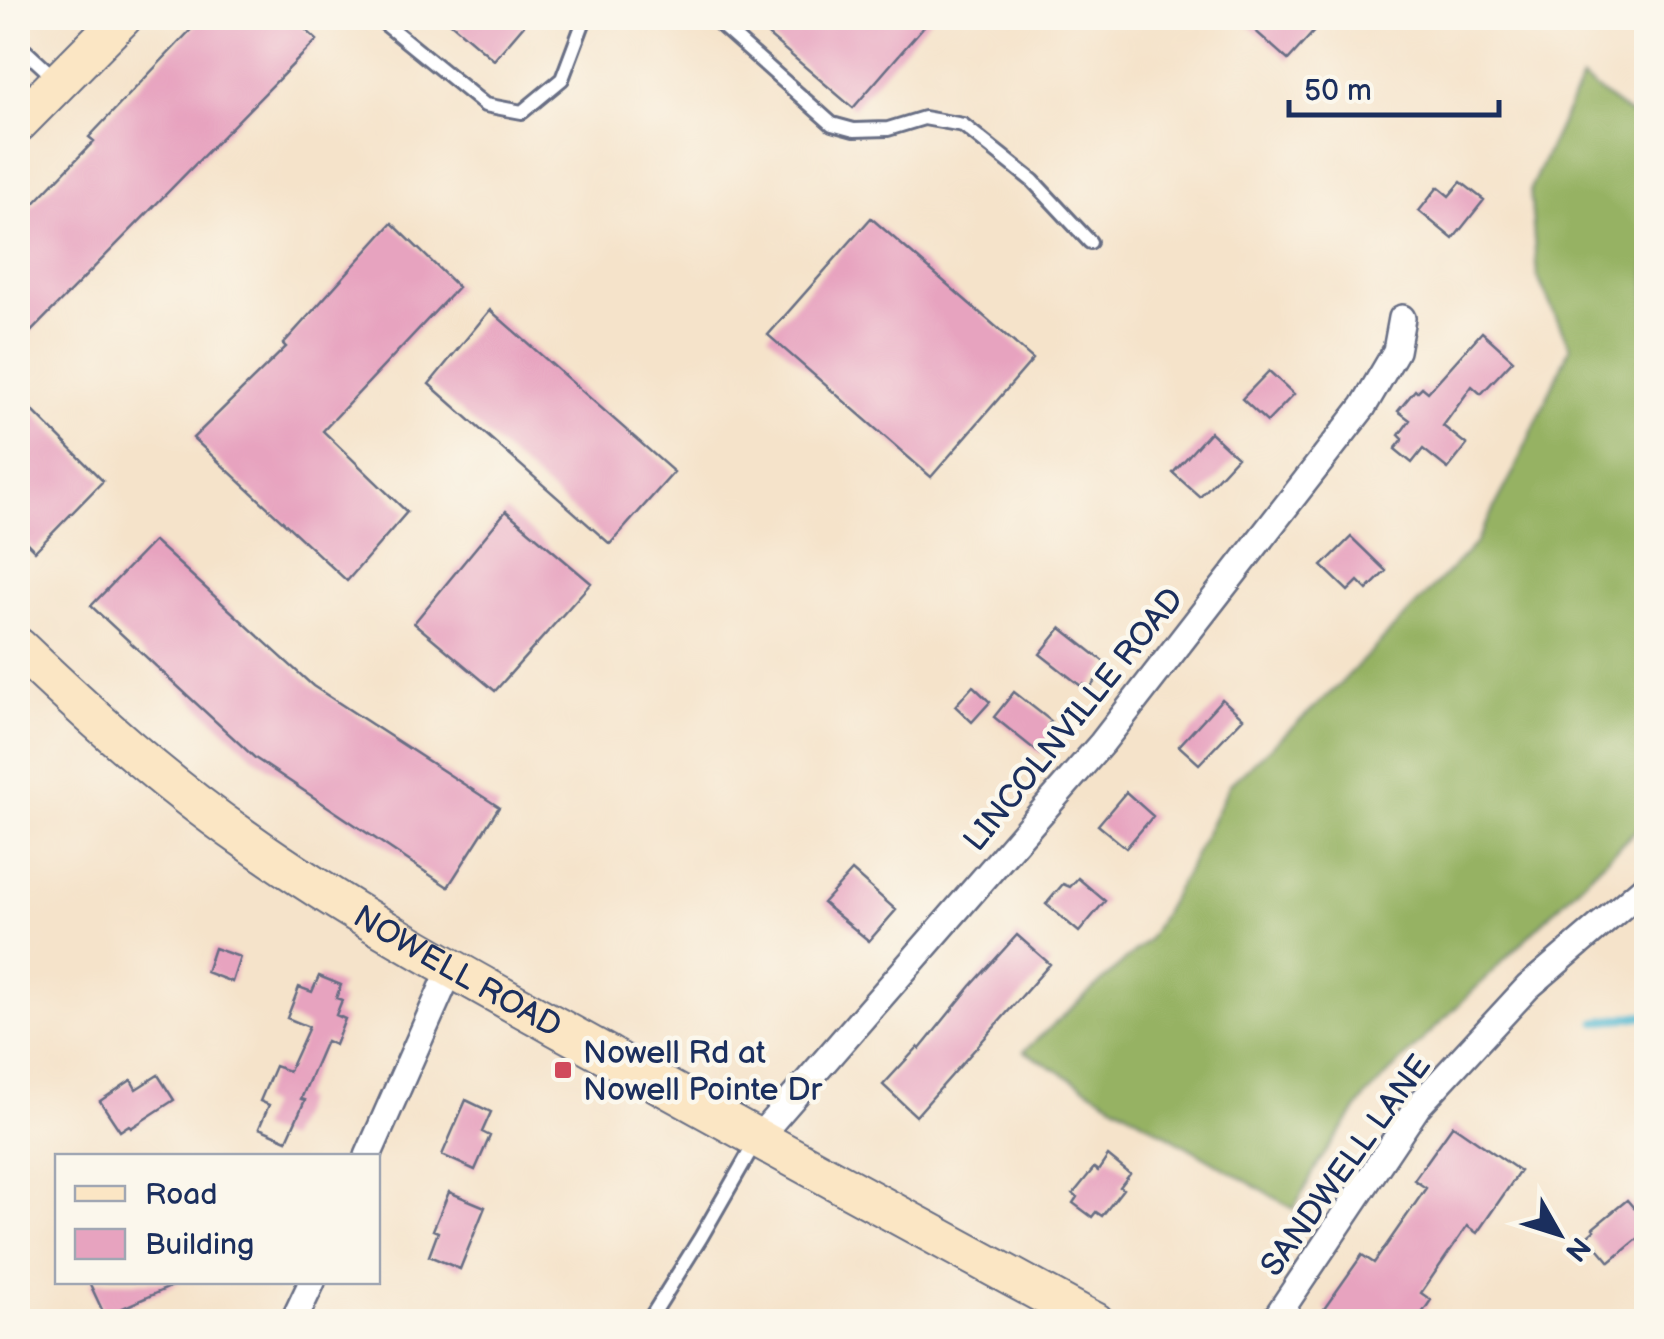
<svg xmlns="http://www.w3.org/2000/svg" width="1664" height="1339" viewBox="0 0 1664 1339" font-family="'Balsamiq Sans',sans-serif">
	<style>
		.forest { fill: #96b264; stroke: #587061; stroke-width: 2.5 }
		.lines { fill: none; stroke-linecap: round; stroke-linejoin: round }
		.stream { stroke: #52b8d0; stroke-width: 9 }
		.building { fill: #e7a3bf }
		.lane-casing { stroke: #676e84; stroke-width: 18 }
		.street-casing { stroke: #676e84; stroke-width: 30 }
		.secondary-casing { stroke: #676e84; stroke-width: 42 }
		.lane { stroke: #fff; stroke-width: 12 }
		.street { stroke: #fff; stroke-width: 25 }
		.secondary { stroke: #fbe6c4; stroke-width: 38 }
		.poi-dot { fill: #d1495b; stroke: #fbf7ec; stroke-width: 4 }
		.labels { text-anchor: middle; stroke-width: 9; stroke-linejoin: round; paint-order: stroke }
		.street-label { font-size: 32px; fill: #1b2f5e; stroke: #fbf7ec }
		.poi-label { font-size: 32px; fill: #1b2f5e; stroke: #fbf7ec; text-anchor: start }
	</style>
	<rect width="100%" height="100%" fill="#fbf7ec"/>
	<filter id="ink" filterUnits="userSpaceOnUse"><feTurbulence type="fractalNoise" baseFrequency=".01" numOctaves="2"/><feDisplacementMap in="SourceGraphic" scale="20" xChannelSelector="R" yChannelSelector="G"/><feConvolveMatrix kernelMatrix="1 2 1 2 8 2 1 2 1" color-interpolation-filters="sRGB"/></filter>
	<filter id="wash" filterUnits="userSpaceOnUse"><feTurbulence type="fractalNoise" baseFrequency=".0048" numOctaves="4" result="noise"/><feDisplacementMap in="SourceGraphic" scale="40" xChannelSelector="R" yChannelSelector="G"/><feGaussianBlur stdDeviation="2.25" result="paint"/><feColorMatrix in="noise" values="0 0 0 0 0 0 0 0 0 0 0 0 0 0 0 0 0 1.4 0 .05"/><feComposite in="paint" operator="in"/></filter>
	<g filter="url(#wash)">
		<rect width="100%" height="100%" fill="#f5e3ca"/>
		<path class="forest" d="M1582 79 1646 126V820L1366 1096 1319 1162 1294 1209 1024 1051 1148 940 1190 865 1230 784 1337 687 1475 544 1514 471 1570 347 1537 276 1530 189Z"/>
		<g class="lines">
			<path class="stream" d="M1597 1022 1646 1015"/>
		</g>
		<g id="blocks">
			<path class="building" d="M202 18H293L317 40 18 345V220L94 141 89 137Z
				M445 18H530L494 60Z
				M748 18H931L853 108Z
				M1241 18H1326L1288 60Z
				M1461 182 1484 200 1453 239 1419 211 1438 187 1449 196Z
				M871 218 1033 359 931 477 768 335Z
				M392 223 458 287 323 431 407 512 347 581 193 438 286 347 283 344Z
				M490 310 674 472 610 544 429 384Z
				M1482 332 1513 360 1481 394 1472 386 1443 426 1467 445 1448 469 1423 449 1412 463 1395 449 1403 439 1399 435 1410 420 1398 411 1415 390 1417 392 1422 387 1428 392Z
				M1269 371 1294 394 1267 422 1242 399Z
				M18 396 103 481 35 551 18 534Z
				M1210 432 1237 457 1200 497 1173 473Z
				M506 511 591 583 495 691 414 623Z
				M1351 537 1386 571 1367 590 1358 581 1348 591 1322 566Z
				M154 541 313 686 499 807 448 887 255 758 91 606Z
				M1061 628 1108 665 1089 689 1083 684 1081 686 1040 654Z
				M973 686 990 702 972 722 955 706Z
				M1014 692 1051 721 1048 726 1056 733 1040 754 994 717Z
				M1222 699 1243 718 1199 764 1179 746Z
				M1126 792 1153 816 1126 848 1098 825Z
				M852 871 896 910 869 941 823 903Z
				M1078 878 1105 901 1079 932 1046 904 1063 884 1070 887Z
				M1017 935 1050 964 916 1116 883 1085 918 1047 920 1049 971 986Z
				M214 948 240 957 232 982 206 972Z
				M319 976 341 985 336 998 342 1000 336 1015 345 1019 335 1045 326 1041 301 1099 305 1100 287 1140 259 1128 269 1105 260 1101 275 1066 289 1071 309 1027 287 1018 299 987 312 992Z
				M158 1075 174 1100 131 1128 129 1125 120 1131 100 1101 131 1080 136 1089Z
				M466 1100 491 1112 482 1132 490 1136 475 1170 442 1155Z
				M1453 1125 1520 1171 1477 1233 1467 1226 1421 1293 1431 1300 1416 1322H1341L1324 1309 1362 1255 1374 1263 1426 1188 1414 1180Z
				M1108 1156 1130 1174 1120 1187 1123 1189 1102 1216 1096 1212 1092 1217 1073 1203 1077 1197 1073 1194 1094 1168 1098 1171Z
				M449 1192 485 1207 460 1269 429 1256 438 1232 433 1230Z
				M1646 1199V1232L1610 1262 1588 1236 1595 1230 1593 1228 1627 1200 1634 1208Z
				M89 1282H181L105 1316Z"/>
		</g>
	</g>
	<g filter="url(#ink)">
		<use href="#blocks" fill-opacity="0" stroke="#676e84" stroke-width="2.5"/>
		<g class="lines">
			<defs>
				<path id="lane" d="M378 18 485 105 522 112 562 79 585 18
					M713 18 832 124 854 130 888 129 924 118 963 125 1033 181 1090 242
					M18 44 57 80
					M648 1322 701 1237 756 1141"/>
				<path id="street" d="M757 1139 1102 743 1363 407 1396 351 1402 318
					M368 1156 451 968
					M293 1322 312 1282
					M1273 1322 1418 1106 1528 987 1646 886"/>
				<g id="secondary">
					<path d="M18 123 122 18"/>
					<path id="s1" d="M18 647C88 714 162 781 242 837 358 920 487 988 611 1057 772 1147 933 1234 1095 1322"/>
				</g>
			</defs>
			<use href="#lane" class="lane-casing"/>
			<use href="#street" class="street-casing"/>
			<use href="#secondary" class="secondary-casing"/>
			<use href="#lane" class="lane"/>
			<use href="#street" class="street"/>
			<use href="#secondary" class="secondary"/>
		</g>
	</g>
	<rect class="poi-dot" x="553" y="1060" width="20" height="20" rx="5"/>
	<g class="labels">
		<g class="street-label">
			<text transform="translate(1073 719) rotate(-51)" y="11">LINCOLNVILLE ROAD</text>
			<text dy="11" stroke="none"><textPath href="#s1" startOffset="548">NOWELL ROAD</textPath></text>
			<text transform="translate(1345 1165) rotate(-54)" y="11">SANDWELL LANE</text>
		</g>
		<g class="poi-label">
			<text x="583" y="1063">Nowell Rd at<tspan x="583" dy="37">Nowell Pointe Dr</tspan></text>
		</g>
	</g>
	<rect width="1664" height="1339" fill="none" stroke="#fbf7ec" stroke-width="60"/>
	<rect x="55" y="1154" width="325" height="130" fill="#fbf7ec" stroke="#a1a7b3" stroke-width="2.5"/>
	<rect x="75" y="1186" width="50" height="15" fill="#fbe6c4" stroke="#a1a7b3" stroke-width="2.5"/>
	<text x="145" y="1204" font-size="30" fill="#1b2f5e">Road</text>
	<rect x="75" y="1229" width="50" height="30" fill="#e7a3bf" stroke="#a1a7b3" stroke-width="2.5"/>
	<text x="145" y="1254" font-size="30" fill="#1b2f5e">Building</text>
	<g transform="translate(1559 1234) rotate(129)" stroke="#fbf7ec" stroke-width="8" paint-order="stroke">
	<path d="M0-8L18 38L0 25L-18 38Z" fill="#1b2f5e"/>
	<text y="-15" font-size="28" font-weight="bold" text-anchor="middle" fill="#1b2f5e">N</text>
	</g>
	<path d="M1289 100v15h210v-15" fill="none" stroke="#1b2f5e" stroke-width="5"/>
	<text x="1304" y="100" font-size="30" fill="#1b2f5e" stroke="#fbf7ec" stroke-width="8" paint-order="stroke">50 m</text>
</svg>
